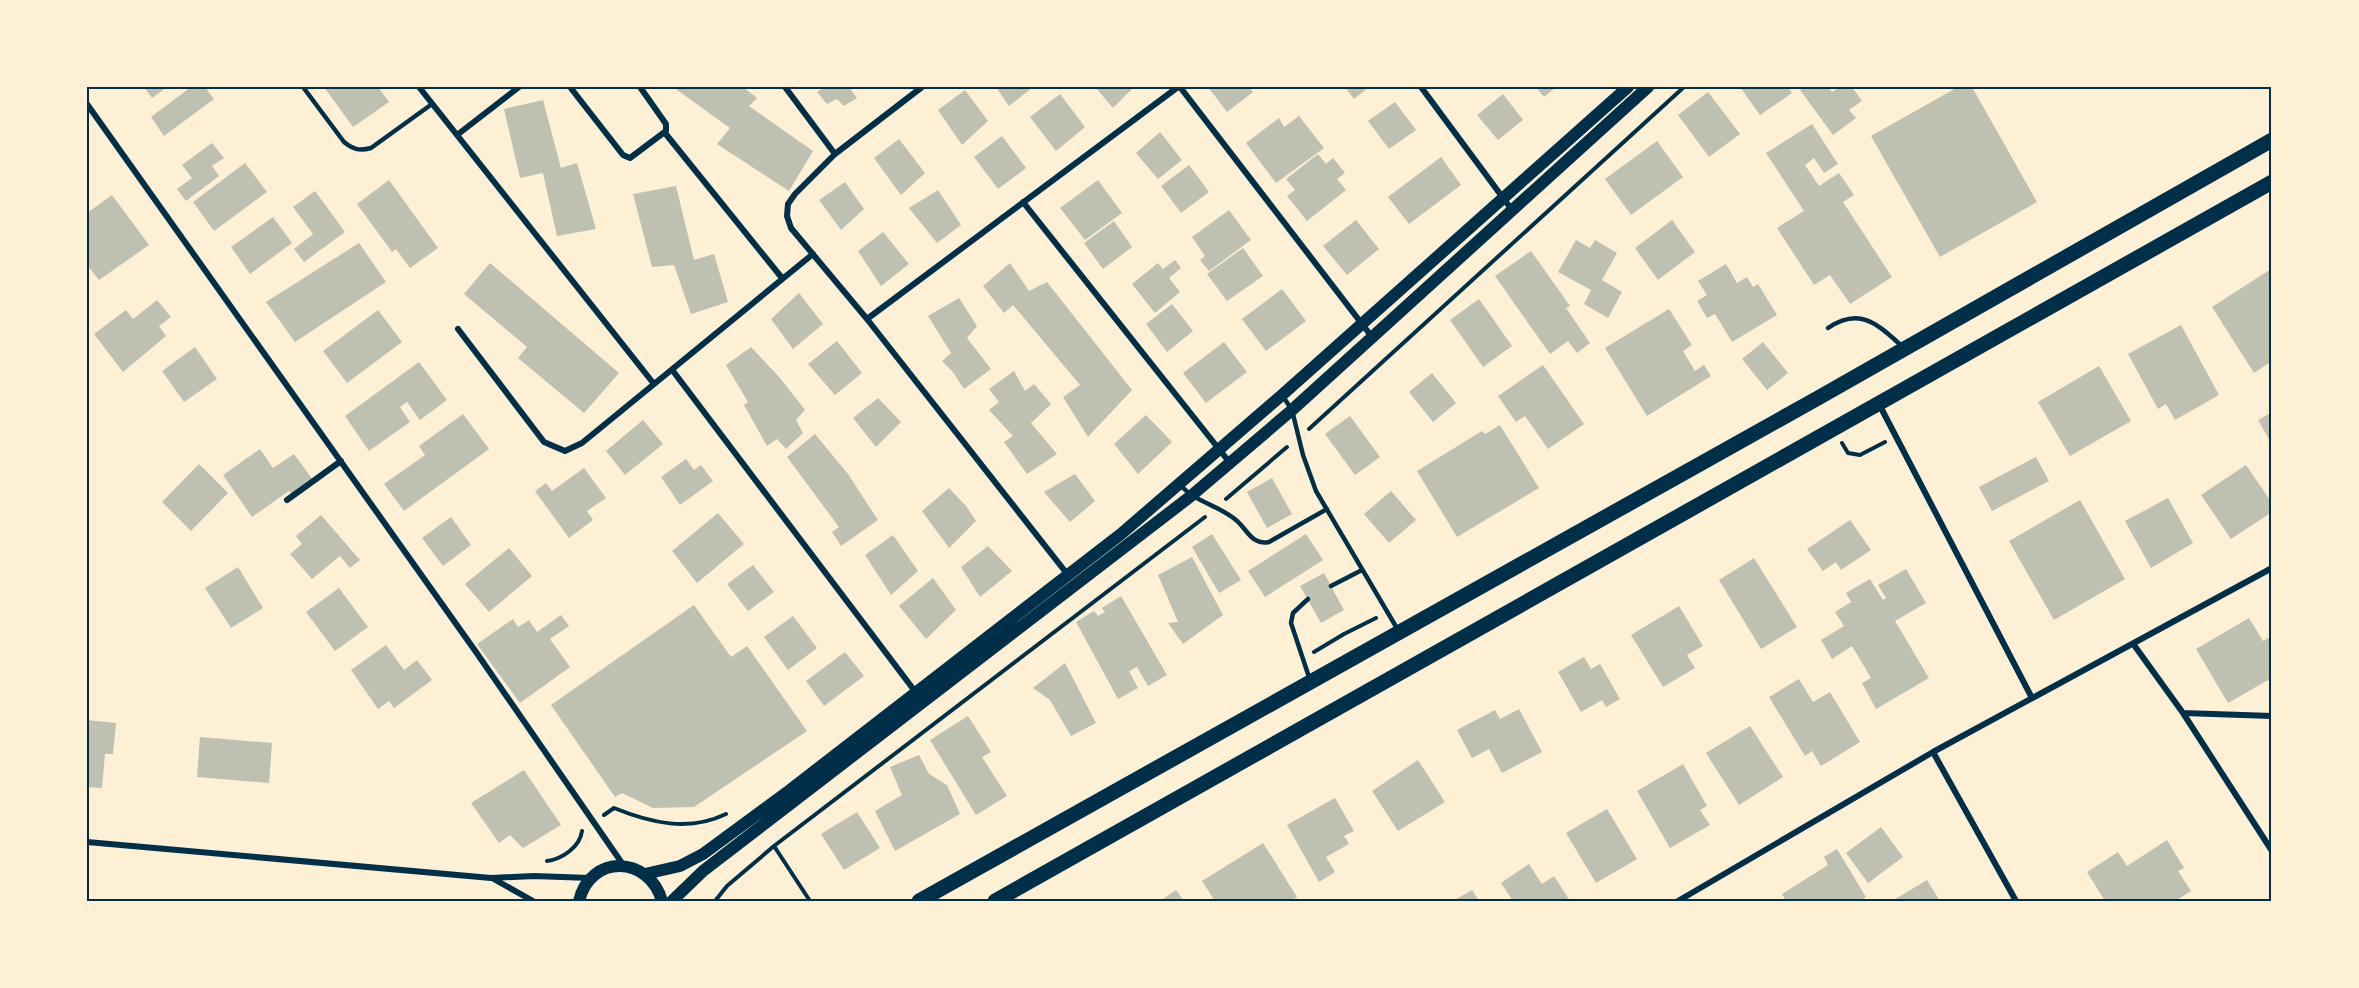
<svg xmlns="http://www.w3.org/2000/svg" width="2359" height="988" viewBox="0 0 2359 988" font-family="Jost,sans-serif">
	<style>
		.building { fill: #bec0b2 }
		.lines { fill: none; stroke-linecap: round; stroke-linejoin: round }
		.path { stroke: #003049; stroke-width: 4 }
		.service { stroke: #003049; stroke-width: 4.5 }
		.minor { stroke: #003049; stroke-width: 6 }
		.secondary { stroke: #003049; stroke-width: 12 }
		.primary { stroke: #003049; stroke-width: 15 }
		.neatline { fill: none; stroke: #003049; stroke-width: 2 }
	</style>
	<rect width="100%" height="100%" fill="#fdf0d5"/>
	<path class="building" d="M144 87H167L152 98Z
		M191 87H205L214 99 164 136 151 117Z
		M324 87H378L389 102 353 127Z
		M673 87H743L757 98 749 106 813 151 789 191 717 144 730 128Z
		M825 87H849L857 98 844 106 837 99 827 104 817 92Z
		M996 87H1033L1009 106Z
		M1095 87H1134L1113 108Z
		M1208 87H1249L1253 92 1227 112Z
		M1345 87H1369L1354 99Z
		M1536 87H1556L1544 97Z
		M1740 87H1788L1792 93 1760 115Z
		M1804 87H1829L1832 92 1840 87H1852L1862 101 1849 110 1856 118 1833 135 1800 90Z
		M1958 87H1972L2037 202 1940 257 1871 136Z
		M965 90 988 121 962 145 938 110Z
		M1708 92 1740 134 1709 157 1678 115Z
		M1060 94 1085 127 1056 151 1030 117Z
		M1503 94 1523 120 1498 140 1477 115Z
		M543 100 561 168 577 163 596 229 557 236 543 173 520 178 504 109Z
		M1395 102 1416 130 1389 149 1368 121Z
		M1299 116 1324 148 1276 183 1246 143 1279 118 1284 127Z
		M1812 124 1838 164 1824 173 1814 158 1805 165 1819 186 1839 173 1854 195 1843 202 1892 277 1850 304 1830 275 1814 285 1777 228 1804 211 1766 153Z
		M1160 132 1182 160 1158 179 1136 153Z
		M1002 136 1026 168 998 189 974 157Z
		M899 139 925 173 901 195 874 158Z
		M1657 141 1683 177 1631 215 1605 179Z
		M212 143 224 158 212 166 219 176 186 201 177 189 192 178 182 165Z
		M1318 154 1326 164 1333 158 1345 173 1337 179 1346 190 1307 221 1287 196 1295 190 1286 179Z
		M1441 157 1461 185 1409 224 1388 197Z
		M245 163 267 192 214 231 193 202Z
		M1189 165 1209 192 1181 213 1161 186Z
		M389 180 438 248 410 268 396 249 392 252 357 204Z
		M1098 180 1122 213 1085 240 1060 208Z
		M845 182 864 209 841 230 819 200Z
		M676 186 694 260 714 254 728 302 691 314 674 265 652 267 633 194Z
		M938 190 961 225 937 243 909 208Z
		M315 191 345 232 304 262 294 249 313 234 293 207Z
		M112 195 149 245 99 280 87 265V213Z
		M1229 210 1251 240 1209 271 1200 260 1205 256 1192 237Z
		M273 217 292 243 250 274 231 247Z
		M1356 220 1379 249 1347 275 1323 246Z
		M1672 220 1695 252 1658 280 1635 248Z
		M1114 221 1132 247 1103 269 1084 243Z
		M883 232 909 264 881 286 858 251Z
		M1576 240 1590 248 1595 240 1617 253 1602 280 1622 292 1608 318 1584 304 1591 290 1558 272Z
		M359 243 386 282 295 342 266 302Z
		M1243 248 1263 276 1227 301 1207 274Z
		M1531 251 1570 306 1566 308 1590 343 1577 353 1568 341 1550 354 1495 276Z
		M1175 260 1181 268 1169 278 1180 292 1155 313 1132 284 1158 263 1163 269Z
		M490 263 619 373 584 413 518 358 527 347 464 294Z
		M1010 263 1029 291 1047 282 1132 390 1088 437 1063 397 1080 385 1013 305 1004 313 983 286Z
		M1726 264 1737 283 1747 277 1753 287 1758 284 1777 315 1732 342 1715 314 1707 318 1697 301 1707 295 1698 281Z
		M2271 269 2272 361 2254 373 2212 307Z
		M1282 289 1306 321 1266 351 1242 319Z
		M799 293 823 324 793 349 771 319Z
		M959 298 977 326 967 338 991 369 964 389 953 372 942 361 951 353 928 316Z
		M1479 299 1512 346 1483 367 1450 320Z
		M157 300 171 317 159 326 166 336 123 372 94 334 126 310 133 319Z
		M1172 304 1193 331 1167 352 1146 324Z
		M1669 309 1692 345 1683 351 1695 371 1704 365 1711 376 1647 416 1605 348Z
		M378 310 402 342 347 383 323 351Z
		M2181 325 2219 395 2175 420 2166 404 2158 409 2128 354Z
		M837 341 862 373 835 395 808 364Z
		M1224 342 1247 372 1206 403 1183 373Z
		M1763 342 1788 373 1767 390 1742 359Z
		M195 347 217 379 184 402 162 371Z
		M751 347 780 378 805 410 796 420 803 433 786 449 777 439 767 446 744 405 748 402 726 365Z
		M419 362 447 400 420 420 407 402 400 407 410 422 369 451 345 416Z
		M1543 365 1584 424 1548 449 1525 416 1516 422 1498 396Z
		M2099 366 2131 421 2070 456 2038 402Z
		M1014 371 1025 391 1034 384 1051 404 1031 423 1057 454 1027 474 1004 442 1013 436 989 410 999 402 989 389Z
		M1432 373 1456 403 1433 422 1409 392Z
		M878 398 901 422 876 447 853 418Z
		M2272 412V444L2258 420Z
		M463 414 489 449 404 511 384 484 425 455 419 446Z
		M1146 415 1172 442 1138 474 1114 444Z
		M1350 416 1380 457 1355 475 1325 434Z
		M643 420 663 444 625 475 606 451Z
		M1500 425 1539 488 1457 537 1417 471 1482 431 1485 434Z
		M815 434 848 474 878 520 841 546 832 532 839 527 787 457Z
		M260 449 273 468 294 454 313 480 292 495 289 491 252 517 223 475Z
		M2036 457 2049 481 1992 511 1979 487Z
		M686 459 694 470 701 465 713 481 680 505 661 477Z
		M199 464 228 493 191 531 162 502Z
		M2246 465 2272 503V512L2231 539 2201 495Z
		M584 468 606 498 587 511 593 520 569 538 535 491 546 483 552 491Z
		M1075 474 1095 501 1070 522 1044 492Z
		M1272 478 1292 514 1267 528 1247 492Z
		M949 488 966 506 976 521 949 548 922 511Z
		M1391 491 1416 520 1389 543 1364 514Z
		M2168 498 2193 543 2151 568 2125 521Z
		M2080 500 2125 579 2054 620 2009 541Z
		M718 513 744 544 697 583 672 551Z
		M321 515 360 560 350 568 340 556 312 579 290 554 302 544 296 536Z
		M451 517 471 545 443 566 422 538Z
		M1850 520 1871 550 1841 570 1836 562 1823 571 1807 549Z
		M1212 534 1241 580 1219 593 1192 547Z
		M1306 534 1323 560 1265 597 1248 571Z
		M893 535 918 571 891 595 865 555Z
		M988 546 1012 571 980 597 961 567Z
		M509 548 532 576 489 612 465 584Z
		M1192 557 1223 615 1183 644 1168 623 1178 622 1158 575Z
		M1754 558 1797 627 1761 649 1719 580Z
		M753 565 774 592 748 611 727 584Z
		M238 567 263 608 231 628 205 588Z
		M1906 569 1926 603 1895 621 1929 678 1876 709 1862 683 1871 678 1852 646 1832 659 1821 640 1844 626 1835 612 1851 602 1846 593 1870 579 1883 600 1886 598 1878 585Z
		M1324 573 1344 610 1321 623 1300 586Z
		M933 578 956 610 926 639 899 606Z
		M339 588 368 627 335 651 306 612Z
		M1121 596 1167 675 1148 686 1137 667 1129 671 1138 688 1118 699 1076 622 1094 611 1098 616 1105 612 1102 608Z
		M694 605 731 657 747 646 807 731 694 807 653 808 622 793 615 797 551 705Z
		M1679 606 1703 646 1687 655 1695 668 1663 687 1631 635Z
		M561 615 569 626 550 639 570 667 520 703 477 644 513 619 518 627 529 620 537 632Z
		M793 616 817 648 788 670 764 637Z
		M2249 618 2263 641 2272 636V685L2268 680 2228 703 2196 649Z
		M386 645 404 670 417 660 432 680 394 708 389 701 378 709 351 670Z
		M845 652 864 676 824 706 806 681Z
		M1584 657 1591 669 1600 664 1620 699 1606 707 1602 700 1581 712 1558 672Z
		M1065 663 1096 723 1071 736 1050 700 1033 688Z
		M1799 679 1813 702 1830 692 1860 742 1821 766 1812 751 1805 756 1769 697Z
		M1519 709 1542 752 1502 773 1489 749 1472 758 1457 730 1495 710 1500 719Z
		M968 716 991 752 982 757 1007 796 976 815 930 740Z
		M87 720 116 723 113 754H105L102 788 87 787Z
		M1750 726 1783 777 1739 805 1706 753Z
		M200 737 272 743 269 783 197 777Z
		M919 755 929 774 947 785 960 814 895 851 875 811 902 795 890 767Z
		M1418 760 1445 802 1398 831 1372 791Z
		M1683 764 1707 806 1700 810 1710 825 1670 848 1637 791Z
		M524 770 561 825 523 848 510 835 499 843 471 803Z
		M1335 798 1354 831 1344 836 1349 844 1326 857 1335 872 1319 882 1287 825Z
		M1607 809 1637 859 1596 883 1566 833Z
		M857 812 880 848 844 870 821 834Z
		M1881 827 1903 857 1868 883 1846 853Z
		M2167 840 2184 868 2178 871 2191 891 2175 901H2105L2087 872 2118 852 2127 866Z
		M1263 843 1297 897 1291 901H1215L1202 881Z
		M1837 849 1866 897 1859 901H1786L1782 894 1828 865 1824 857Z
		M1529 864 1542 884 1554 876 1570 901H1513L1501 883Z
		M1927 880 1940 901H1892Z
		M1176 890 1184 901H1160Z
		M1472 890 1479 901H1453Z"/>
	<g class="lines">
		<path class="path" d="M1309 429 1684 87
			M1842 443 1848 453 1860 455 1885 442
			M1226 499 1287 447
			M1314 652 1344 634 1376 618
			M604 815 614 808C651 823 689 832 726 814
			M774 846 810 901
			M547 861C562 859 580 847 582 831
			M715 901 727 886 774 846 1205 517"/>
		<path class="service" d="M303 87 344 142C354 150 360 151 371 148L432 104
			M1828 328C1861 306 1878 325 1903 347
			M1282 395 1292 410 1303 455 1316 491 1398 630
			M1180 485C1197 503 1218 505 1236 520 1247 529 1252 546 1269 542L1327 509
			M1331 586 1362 570
			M1308 599 1293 613 1291 623 1310 680"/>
		<path class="minor" d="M419 87 654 384
			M570 87 623 155 630 158 666 131V124L640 87
			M785 87 835 154
			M922 87 835 154 795 194 788 204 787 216 791 228 867 319 1068 575
			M1180 87 1372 337
			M1421 87 1512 210
			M87 104 476 652 624 866
			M665 133 782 278
			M457 135 519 87
			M1023 202 1230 463
			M867 319 1178 87
			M458 329 544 442 565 451 582 443 813 254
			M673 371 917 694
			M1879 404 2032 698
			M287 500 341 461
			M2134 645 2183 713 2272 851
			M2183 713 2272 716
			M1933 752 2016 901
			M87 842 491 878 534 876 590 878
			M492 878 533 901
			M1678 901 1933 752 2272 568"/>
		<path class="secondary" d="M645 874 680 866 703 854 790 790 1121 534 1282 395 1628 87
			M579 901C590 854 649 855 662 901
			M672 901 703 871 1191 496 1292 410 1648 87"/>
		<path class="primary" d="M919 901 1818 398 2272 140
			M995 901 2272 182"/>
	</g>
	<rect width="2359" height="988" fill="none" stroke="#fdf0d5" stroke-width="177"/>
	<rect x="88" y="88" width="2182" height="812" class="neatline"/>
</svg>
